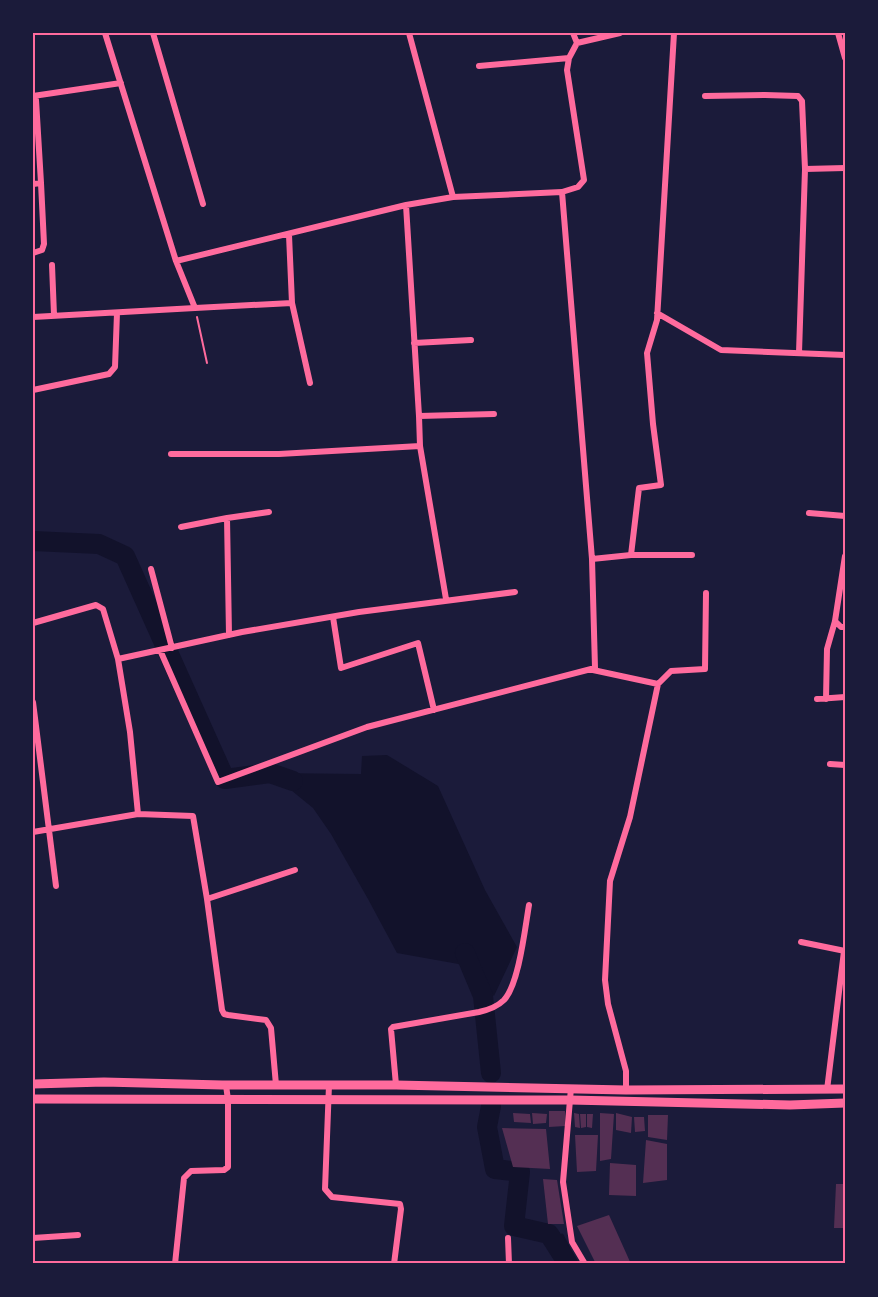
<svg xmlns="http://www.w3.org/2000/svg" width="878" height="1297" viewBox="0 0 878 1297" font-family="'PT Sans Narrow',sans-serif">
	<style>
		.water { fill: #12122b }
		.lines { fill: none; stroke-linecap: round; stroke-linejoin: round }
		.stream { stroke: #12122b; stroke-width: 3 }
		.river { stroke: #12122b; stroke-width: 20 }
		.building { fill: #542f53 }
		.path { stroke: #ff6b9d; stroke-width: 2 }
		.minor { stroke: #ff6b9d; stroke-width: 6 }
		.primary { stroke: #ff6b9d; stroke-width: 9 }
		.neatline { fill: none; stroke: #ff6b9d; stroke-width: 2 }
	</style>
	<rect width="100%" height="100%" fill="#1b1b3a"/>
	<path class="water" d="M387 755 438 786 485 890 517 947 494 996 464 965 397 953 368 899 331 834 313 808 270 773 361 774 362 756Z"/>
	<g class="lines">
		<path class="stream" d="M562 1235 577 1264"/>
		<path class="river" d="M33 541 99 544 125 556 225 779 270 773 293 781
			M465 953 483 996 491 1073
			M491 1106 487 1127 495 1169 520 1172 514 1226 549 1234 568 1264"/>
	</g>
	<path class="building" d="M549 1111H565V1126L549 1127Z
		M513 1113 530 1114 531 1123 514 1122Z
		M532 1113 547 1114 546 1123 533 1124Z
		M574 1113 579 1114 580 1128 575 1127Z
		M600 1113 614 1114 611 1159 600 1161Z
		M616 1113 632 1117 631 1133 616 1130Z
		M580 1114H586V1127L581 1128Z
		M587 1114H593L592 1128 587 1127Z
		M648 1115H668L667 1140 648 1137Z
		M634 1117H644L645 1131 635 1132Z
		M502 1128 546 1129 550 1169 513 1167Z
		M575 1135H598L596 1171 577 1172Z
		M646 1140 667 1144V1180L643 1183Z
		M610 1163 636 1165V1196L609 1195Z
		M543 1179 557 1180 564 1224H548Z
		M836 1184H845V1228H834Z
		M609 1215 631 1264H596L577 1226Z"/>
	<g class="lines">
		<path class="path" d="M197 317 207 363"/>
		<path class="minor" d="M153 33 203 204
			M573 33 577 43 620 33
			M838 33 845 58
			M479 66 569 58
			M33 96 36 100 41 183 33 184
			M33 96 121 83
			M705 96 765 95 798 96 802 101 805 169
			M453 197 562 192
			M406 205 419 416 494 414
			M289 235 292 303 310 383
			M33 253 42 250 44 244 41 183
			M176 261 406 205 453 197 409 33
			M52 265 54 315
			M195 308 292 303
			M657 313 721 350 845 355
			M33 317 195 308 176 261 105 33
			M414 343 471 340
			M799 353 805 169 845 168
			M33 390 109 374 115 367 117 313
			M420 446 446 599
			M171 454H279L420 446 419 416
			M809 513 845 516
			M181 527 227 518
			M631 555 639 488 661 485 653 424 647 353 657 320 674 33
			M592 559 631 555H692
			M151 569 172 648
			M333 617 341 668 418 643 434 710
			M835 621 841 627H845
			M33 623 96 605 103 609 118 659 130 732 138 814
			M229 635 227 518 269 512
			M160 650 218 782 367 727 595 668 592 559 562 192 578 187 584 180 567 70 569 58 577 43
			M118 659 242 632 359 612 515 592
			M593 670 658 684 630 817 610 881 605 980 608 1004 626 1071V1090
			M658 684 671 671 705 669 706 593
			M817 699 845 697
			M826 699 827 649 835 621 845 556
			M33 702 56 886
			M830 764 845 765
			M33 832 138 814 193 816 207 899 222 1010 224 1014 228 1015 266 1020 271 1028 276 1085
			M207 899 295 870
			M801 942 845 951
			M329 1085 325 1189 332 1197 400 1204 401 1209 394 1264
			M396 1085 391 1029 393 1027 479 1012C488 1010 497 1007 504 1000 519 984 525 928 529 905
			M571 1088 563 1182 572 1242 585 1264
			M827 1090 844 951
			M33 1238 78 1235
			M508 1238 509 1264
			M175 1264 184 1178 191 1171 224 1170 228 1167V1100L226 1085
			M715 1264H758"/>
		<path class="primary" d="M33 1084 104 1082 222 1085H396L626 1090 845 1089
			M33 1099 570 1100 790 1105 845 1103"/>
	</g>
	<rect width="878" height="1297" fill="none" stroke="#1b1b3a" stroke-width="69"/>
	<rect x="34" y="34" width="810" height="1228" class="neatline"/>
</svg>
